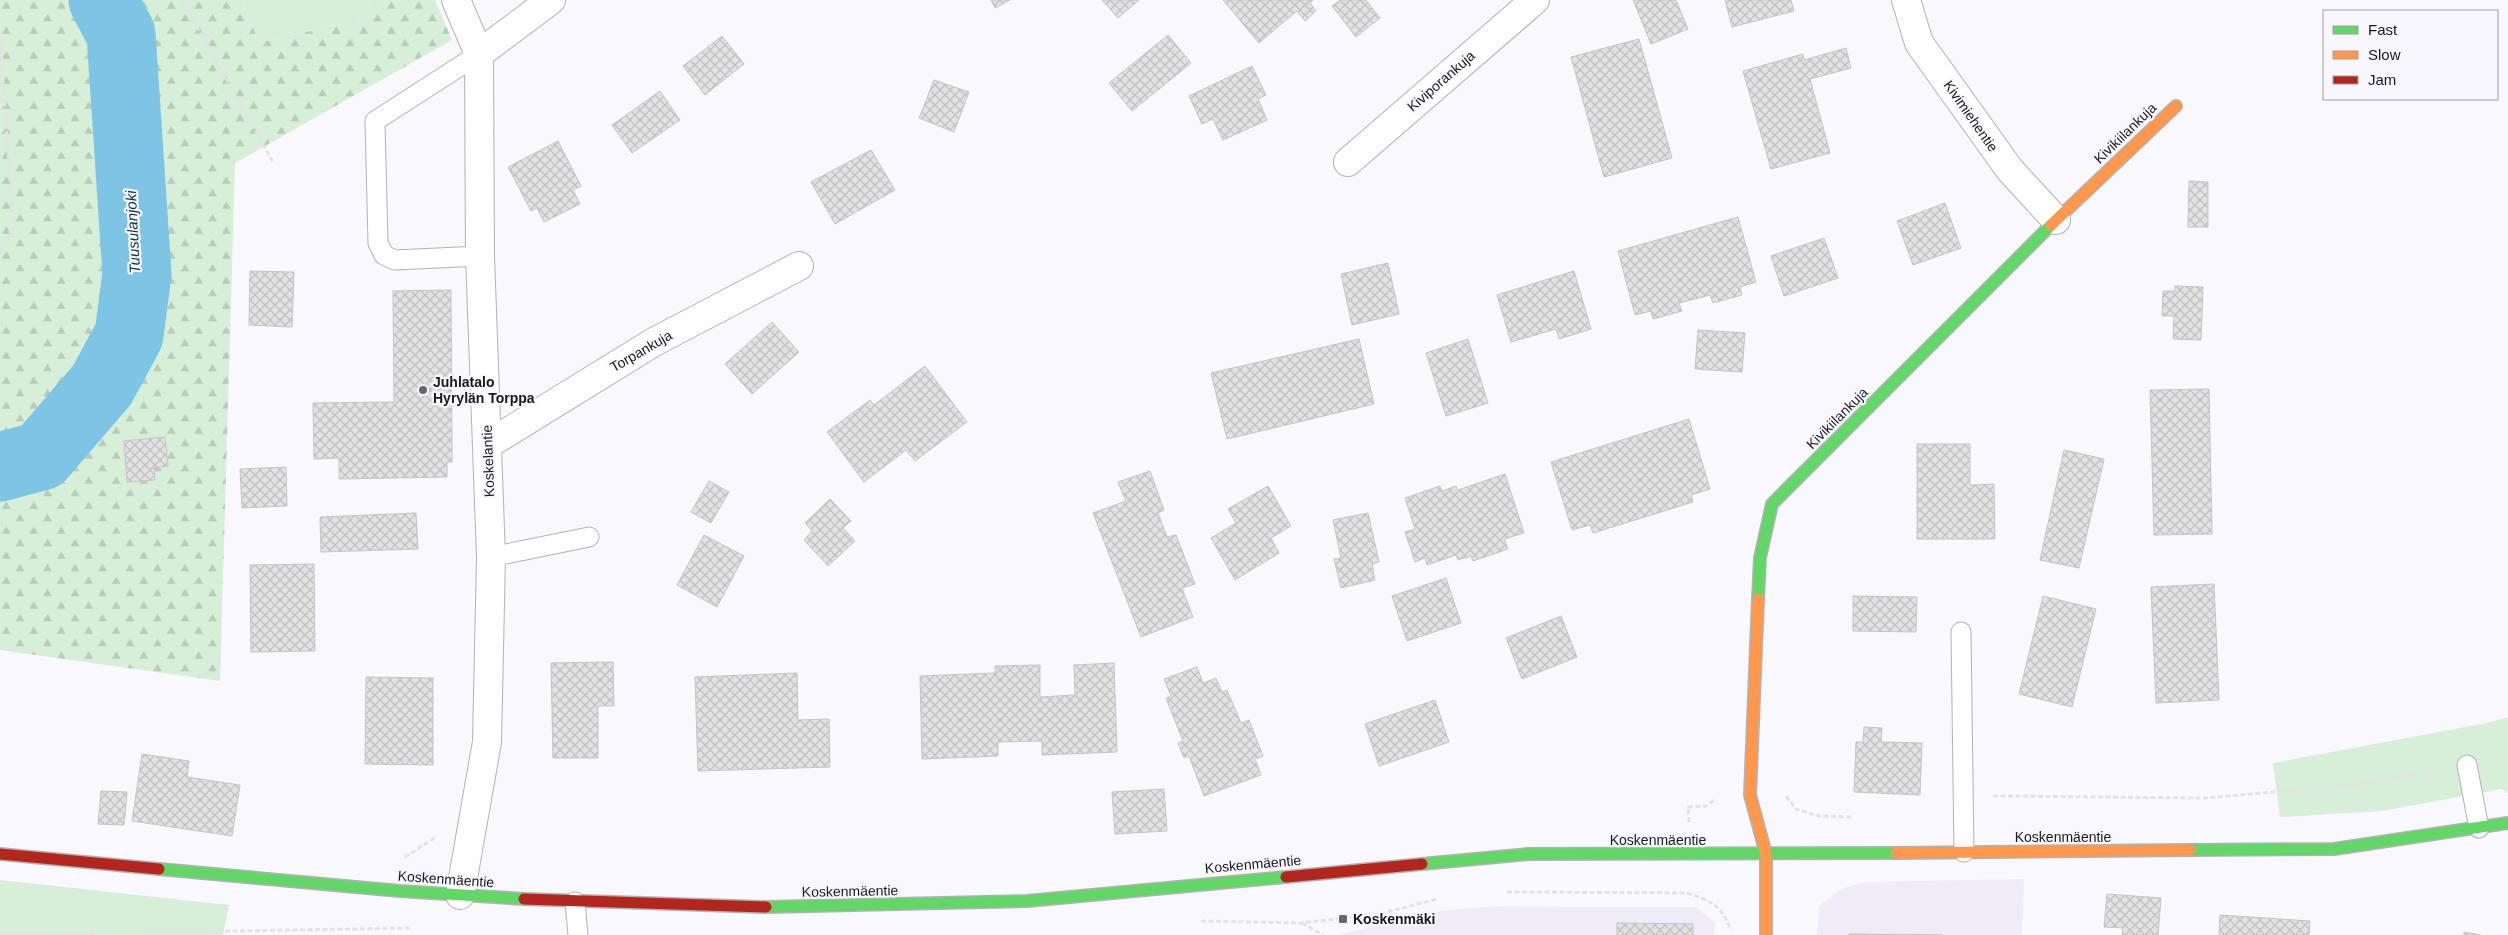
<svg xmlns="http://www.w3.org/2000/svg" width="2508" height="935" viewBox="0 0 2508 935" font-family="Arial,sans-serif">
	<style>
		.built { fill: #efecf7 }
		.green { fill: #d7eed8 }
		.forest { fill: url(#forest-firs) }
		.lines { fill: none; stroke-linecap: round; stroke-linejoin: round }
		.river { stroke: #7ec4e4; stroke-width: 69 }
		.building { fill: url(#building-cross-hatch); stroke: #c5c4c5 }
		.lane-casing { stroke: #b2b1b4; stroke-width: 21 }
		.street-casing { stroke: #b2b1b4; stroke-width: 30 }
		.fast-casing { stroke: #b2b1b4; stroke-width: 14 }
		.slow-casing { stroke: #b2b1b4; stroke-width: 14 }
		.jam-casing { stroke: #b2b1b4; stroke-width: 14 }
		.path { stroke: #e3e3e4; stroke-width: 3; stroke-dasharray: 5 2.5; stroke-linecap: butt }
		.lane { stroke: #fefeff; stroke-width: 19 }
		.street { stroke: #fefeff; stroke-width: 28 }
		.fast { stroke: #63d668; stroke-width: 11 }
		.slow { stroke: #ff974d; stroke-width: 11 }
		.jam { stroke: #b3261e; stroke-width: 11 }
		.poi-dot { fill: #68676b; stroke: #f8f7fe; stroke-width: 2 }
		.labels { text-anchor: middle; stroke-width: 4.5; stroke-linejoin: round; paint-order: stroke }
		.street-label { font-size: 14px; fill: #1a191c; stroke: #f8f7fe }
		.poi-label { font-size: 14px; font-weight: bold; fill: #1a191c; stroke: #f8f7fe; text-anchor: start }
		.water-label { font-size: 15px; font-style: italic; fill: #0b384a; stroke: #f8f7fe }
	</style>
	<defs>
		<pattern id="forest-firs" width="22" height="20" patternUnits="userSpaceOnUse" patternTransform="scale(1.25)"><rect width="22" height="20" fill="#d7eed8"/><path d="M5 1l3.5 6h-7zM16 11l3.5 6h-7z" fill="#b8ccb9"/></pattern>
		<pattern id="building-cross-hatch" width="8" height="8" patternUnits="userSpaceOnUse" patternTransform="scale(1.25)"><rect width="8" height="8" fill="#e3e2e3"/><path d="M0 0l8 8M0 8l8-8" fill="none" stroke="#c2c1c2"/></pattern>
	</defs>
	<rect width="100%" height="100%" fill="#f9f8fd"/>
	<path class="built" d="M2024 879 2022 935H1817L1819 906 1841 889 1866 882Z
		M1495 906 1696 907 1715 923 1714 935H1337L1441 911Z"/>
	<path class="green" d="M243 0H368L375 16 259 43Z
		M2508 717V793L2502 789 2382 811 2280 817 2273 763 2487 723Z
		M0 880 229 905 223 935H0Z"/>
	<path class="forest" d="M0 0H243L259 43 375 16 368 0H435L452 40 235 163 220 681 0 650Z"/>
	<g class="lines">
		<path class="river" d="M0 467 41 456 102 385 129 335 137 274 121 34 103 0"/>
	</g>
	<path class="building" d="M991 0H1010L995 8Z
		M1102 0H1139L1118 18Z
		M1223 0H1313L1310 3 1316 11 1305 21 1297 11 1259 43Z
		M1340 0H1366L1380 18 1356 37 1332 6Z
		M1633 0H1676L1688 29 1651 44Z
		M1725 0H1791L1794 11 1732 27Z
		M1168 35 1191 63 1132 111 1109 83Z
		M722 36 744 64 705 95 683 66Z
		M1639 39 1672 158 1604 177 1571 57Z
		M1846 48 1851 68 1810 79 1830 153 1771 169 1743 71 1803 54 1804 60Z
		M1252 66 1266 95 1258 99 1267 120 1223 140 1213 119 1202 124 1189 96Z
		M934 80 969 92 954 132 919 118Z
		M660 91 680 120 632 153 612 125Z
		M558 141 581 186 573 190 580 204 544 222 537 208 531 211 508 167Z
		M871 150 895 190 835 224 811 182Z
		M2189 181 2208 182V227H2188Z
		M1945 203 1961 248 1913 265 1897 221Z
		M1738 217 1756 282 1740 287 1742 295 1713 303 1710 295 1679 303 1682 311 1653 319 1651 311 1635 315 1618 251Z
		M1824 238 1838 278 1784 296 1771 256Z
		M1388 263 1399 314 1352 325 1341 274Z
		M250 271 294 272 292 327 249 325Z
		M1574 271 1591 329 1559 339 1556 329 1511 342 1497 295Z
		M2175 286 2203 287 2201 340 2173 339 2174 316H2162L2163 291H2175Z
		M451 290 452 462H447V477L339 479V458L314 459 313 403 394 402 393 291Z
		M772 322 799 352 752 394 725 364Z
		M1698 330 1745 333 1742 372 1695 369Z
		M1359 339 1374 404 1227 439 1211 373Z
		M1468 339 1488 403 1446 416 1426 353Z
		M925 366 967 422 915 461 906 450 864 482 827 432 870 400 874 405Z
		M2209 389 2212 534 2154 535 2150 390Z
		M1689 419 1710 489 1691 495 1693 502 1593 533 1590 525 1572 530 1551 462Z
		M165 437 168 466 154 468 155 480 127 482 124 441Z
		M1917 444H1970V485L1994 484 1995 539H1917Z
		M2064 450 2104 459 2079 568 2040 560Z
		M286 467 287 506 242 508 240 469Z
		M1150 471 1164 510 1158 513 1167 537 1176 535 1195 584 1182 588 1193 617 1141 637 1093 513 1126 501 1118 482Z
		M1505 474 1524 533 1504 539 1508 549 1473 561 1471 556 1458 560 1456 555 1427 565 1425 558 1415 562 1405 532 1415 529 1405 498 1440 486 1442 491 1456 486 1458 490Z
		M709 481 729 492 711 523 691 512Z
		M1268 486 1291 526 1271 538 1279 553 1235 580 1211 538 1236 523 1228 509Z
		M830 499 851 521 843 528 855 541 828 566 804 540 812 531 805 523Z
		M416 513 418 549 321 552 320 517Z
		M1368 513 1379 562 1372 564 1375 580 1341 588 1334 559 1341 558 1333 520Z
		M704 535 744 556 717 607 677 585Z
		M314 564 315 651 251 652 250 565Z
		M1446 578 1461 623 1407 641 1392 596Z
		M2214 584 2219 700 2156 703 2151 587Z
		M1853 596 1917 597 1916 632 1853 631Z
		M2043 596 2096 609 2072 707 2019 694Z
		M1561 616 1577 657 1522 679 1506 638Z
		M613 662 614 706H598V758H553L551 663Z
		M1114 663 1117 752 1042 755V741L998 742V756L922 759 920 676 995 673V666L1040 665V697L1075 695 1074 665Z
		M1197 667 1203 683 1216 678 1222 692 1227 690 1241 723 1249 720 1263 756 1255 759 1261 775 1204 796 1189 756 1184 758 1178 743 1183 741 1166 698 1171 696 1164 679Z
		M797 673 798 720 829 719 830 767 698 771 695 677Z
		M366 677 433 678V765L365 764Z
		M1435 700 1449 742 1379 766 1365 724Z
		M1864 727 1882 728 1881 742 1922 743 1920 795 1854 792 1856 742H1863Z
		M142 754 189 761 187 777 240 785 232 836 132 821Z
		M1164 789 1167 831 1115 834 1112 792Z
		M101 791 127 792 124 825 98 824Z
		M2107 894 2161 898 2158 935H2122L2123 928 2104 927Z
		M2220 915 2310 921 2309 935H2219Z
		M1617 923 1693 924V935H1617Z
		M2464 932 2481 935H2464Z
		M1849 934 1942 935H1849Z"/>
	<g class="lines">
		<defs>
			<path id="lane" d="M479 54 375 121 378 243 384 255 395 260 480 256
				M491 557 589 537
				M1961 632 1964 852
				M2467 765 2479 828
				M575 902 578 935"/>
			<path id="street" d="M456 0 479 54 480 256 491 557 487 742 460 895
				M1906 0 1919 43 2010 170 2056 220
				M479 54 551 0
				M1348 162 1535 0
				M487 445 654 342 799 266"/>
			<path id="fast" d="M1758 599 1760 558 1772 504 2051 225
				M2190 850 2334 849 2508 823
				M1422 864 1528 854 1896 853
				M159 869 400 891 524 899
				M766 907 1027 901 1286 877"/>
			<path id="slow" d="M2051 225 2176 106
				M1758 599 1750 795 1766 854V935
				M1896 853 2190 850"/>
			<path id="jam" d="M0 854 159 869
				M1286 877 1422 864
				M524 899 766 907"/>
		</defs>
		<use href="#lane" class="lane-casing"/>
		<use href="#street" class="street-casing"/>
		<use href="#fast" class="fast-casing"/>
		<use href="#slow" class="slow-casing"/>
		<use href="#jam" class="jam-casing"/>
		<path class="path" d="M182 0 273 162
			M0 34 13 225 0 256
			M2494 759 2508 755
			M1786 796 1796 809 1819 816 1852 817
			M1993 796 2205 798 2351 785 2439 770
			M1689 822 1688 807 1706 806 1716 799
			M405 857 436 837
			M1507 892 1687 893C1712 901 1721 905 1731 930
			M1201 921 1302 923 1379 914 1437 899
			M1302 923 1323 935
			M0 935 412 928"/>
		<use href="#lane" class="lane"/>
		<use href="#street" class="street"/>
		<use href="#fast" class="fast"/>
		<use href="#slow" class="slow"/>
		<use href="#jam" class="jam"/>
	</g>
	<g class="poi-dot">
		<circle cx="423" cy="390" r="5"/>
		<rect x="1338" y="914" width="10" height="10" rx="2.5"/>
	</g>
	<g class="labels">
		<g class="street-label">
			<text transform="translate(1441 81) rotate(-41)" y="5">Kiviporankuja</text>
			<text transform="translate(1971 116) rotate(55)" y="5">Kivimiehentie</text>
			<text transform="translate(2125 133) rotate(-44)" y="5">Kivikiilankuja</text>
			<text transform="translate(641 351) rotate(-30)" y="5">Torpankuja</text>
			<text transform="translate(1837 418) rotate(-45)" y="5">Kivikiilankuja</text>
			<text transform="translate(488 461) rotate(-92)" y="5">Koskelantie</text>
			<text x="2063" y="842">Koskenmäentie</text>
			<text x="1658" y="845">Koskenmäentie</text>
			<text transform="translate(1253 864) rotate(-5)" y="5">Koskenmäentie</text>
			<text transform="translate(446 879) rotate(4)" y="5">Koskenmäentie</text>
			<text transform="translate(850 891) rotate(-1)" y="5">Koskenmäentie</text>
		</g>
		<g class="poi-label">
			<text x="433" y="387">Juhlatalo<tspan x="433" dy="16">Hyrylän Torppa</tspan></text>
			<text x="1353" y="924">Koskenmäki</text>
		</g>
		<g class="water-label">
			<text transform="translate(133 232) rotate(-93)" y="5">Tuusulanjoki</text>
		</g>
	</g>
	<rect x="2323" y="10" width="175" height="90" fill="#f8f7fe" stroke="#9f9ea4"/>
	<rect x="2333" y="26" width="25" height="8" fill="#63d668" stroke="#9f9ea4"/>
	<text x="2368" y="35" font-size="15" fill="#1a191c">Fast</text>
	<rect x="2333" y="51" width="25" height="8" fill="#ff974d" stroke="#9f9ea4"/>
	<text x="2368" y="60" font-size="15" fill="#1a191c">Slow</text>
	<rect x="2333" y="76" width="25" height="8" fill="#b3261e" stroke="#9f9ea4"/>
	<text x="2368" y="85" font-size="15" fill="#1a191c">Jam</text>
</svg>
